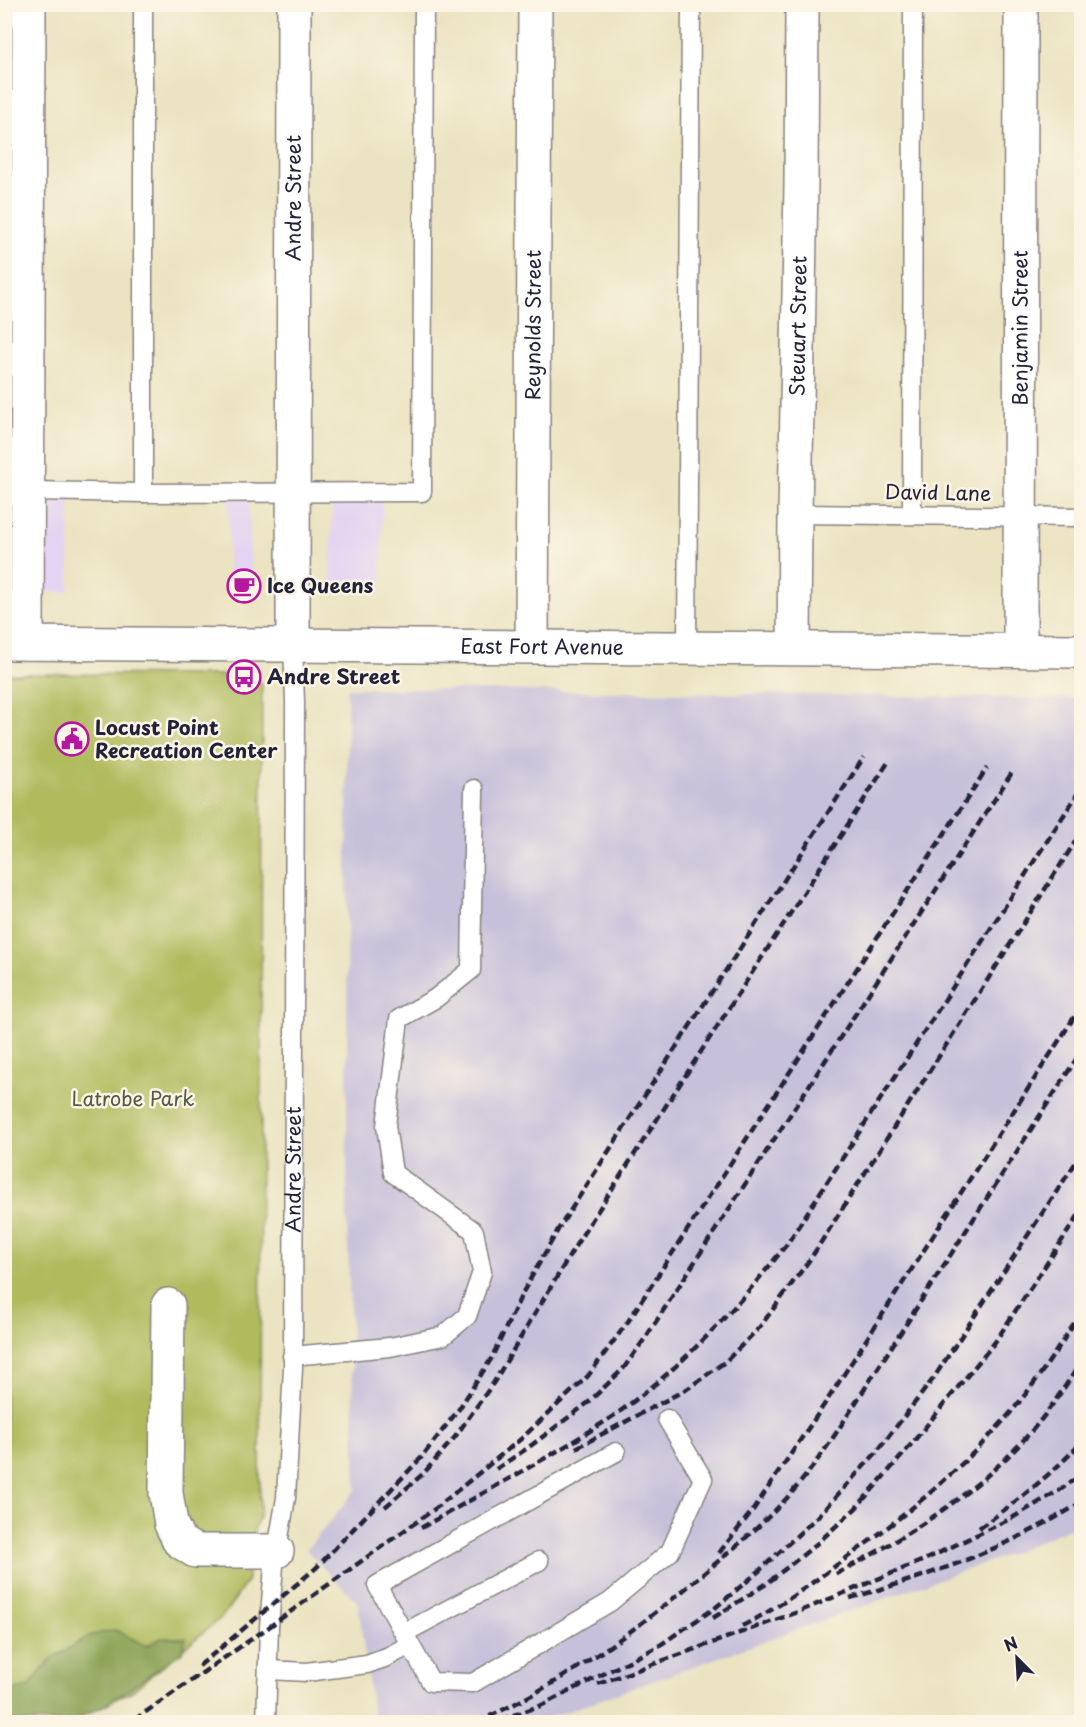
<svg xmlns="http://www.w3.org/2000/svg" width="1086" height="1727" viewBox="0 0 1086 1727" font-family="'Playpen Sans',sans-serif">
	<style>
		.built { fill: #e4d3f2 }
		.industrial { fill: #c6c0da }
		.green { fill: #afbb5d; stroke: #686e4c; stroke-width: 1.5 }
		.forest { fill: #8ba354; stroke: #566248; stroke-width: 1.5 }
		.lines { fill: none; stroke-linecap: round; stroke-linejoin: round }
		.service-casing { stroke: #86827e; stroke-width: 21 }
		.minor-casing { stroke: #86827e; stroke-width: 36 }
		.tertiary-casing { stroke: #86827e; stroke-width: 36 }
		.service { stroke: #fff; stroke-width: 18 }
		.minor { stroke: #fff; stroke-width: 33 }
		.tertiary { stroke: #fff; stroke-width: 33 }
		.rail { stroke: #22223b; stroke-width: 4.5; stroke-dasharray: 9 4.5; stroke-linecap: butt }
		.labels { text-anchor: middle; stroke-width: 5; stroke-linejoin: round; paint-order: stroke }
		.street-label { font-size: 20px; fill: #22223b; stroke: #fcf5e5 }
		.poi-label { font-size: 20px; font-weight: bold; fill: #22223b; stroke: #fcf5e5; text-anchor: start }
		.park-label { font-size: 20px; fill: #535847; stroke: #fcf5e5 }
	</style>
	<rect width="100%" height="100%" fill="#fcf5e5"/>
	<filter id="ink" filterUnits="userSpaceOnUse"><feTurbulence type="fractalNoise" baseFrequency=".0167" numOctaves="2"/><feDisplacementMap in="SourceGraphic" scale="12" xChannelSelector="R" yChannelSelector="G"/><feConvolveMatrix kernelMatrix="1 2 1 2 8 2 1 2 1" color-interpolation-filters="sRGB"/></filter>
	<filter id="wash" filterUnits="userSpaceOnUse"><feTurbulence type="fractalNoise" baseFrequency=".008" numOctaves="4" result="noise"/><feDisplacementMap in="SourceGraphic" scale="24" xChannelSelector="R" yChannelSelector="G"/><feGaussianBlur stdDeviation="1.35" result="paint"/><feColorMatrix in="noise" values="0 0 0 0 0 0 0 0 0 0 0 0 0 0 0 0 0 1.4 0 .05"/><feComposite in="paint" operator="in"/></filter>
	<g filter="url(#wash)">
		<rect width="100%" height="100%" fill="#ebe3c1"/>
		<path class="built" d="M49 498H70L69 592H46Z
			M229 498H249L251 594H228Z
			M332 501H382L381 594 330 593Z"/>
		<path class="industrial" d="M347 688 1081 699V1523L1010 1554 537 1722H374L358 1603 306 1550 356 1490 347 1220Z"/>
		<path class="green" d="M5 674 247 675 262 683 260 1514 248 1548V1580L223 1616 131 1692 63 1722H5Z"/>
		<path class="forest" d="M115 1630 146 1646 162 1638H186L182 1652 109 1703 71 1722H5V1692L28 1687 50 1660 89 1636Z"/>
	</g>
	<g filter="url(#ink)">
		<g class="lines">
			<defs>
				<g id="service">
					<path d="M143 4V493"/>
					<path d="M28 491 143 493 422 492 424 4"/>
					<path d="M795 514 1082 517"/>
					<path d="M912 514 913 4"/>
					<path d="M687 647 691 4"/>
					<path d="M292 1356 390 1347 443 1336 467 1316 482 1272 474 1231 393 1173 386 1126 399 1019 436 998 471 970 474 789"/>
					<path d="M616 1452 377 1585 431 1682 473 1683 610 1602 670 1552 703 1479 667 1419"/>
					<path d="M404 1633 539 1561"/>
					<path d="M268 1670 307 1672 367 1664 387 1657 410 1645"/>
					<path id="s1" d="M266 1722 269 1627 274 1566 286 1498 293 1368 295 702 293 644"/>
				</g>
				<g id="minor">
					<path d="M27 643 29 4"/>
					<path id="s2" d="M293 644 294 4"/>
					<path id="s3" d="M532 646 535 4"/>
					<path id="s4" d="M794 648 795 514 801 184 802 4"/>
					<path id="s5" d="M1020 650 1021 4"/>
					<path d="M168 1305 166 1493 171 1524 179 1541 195 1551H277"/>
				</g>
				<g id="tertiary">
					<path id="s6" d="M4 643 1082 651"/>
				</g>
			</defs>
			<use href="#service" class="service-casing"/>
			<use href="#minor" class="minor-casing"/>
			<use href="#tertiary" class="tertiary-casing"/>
			<use href="#service" class="service"/>
			<use href="#minor" class="minor"/>
			<use href="#tertiary" class="tertiary"/>
			<path class="rail" d="M576 1448 687 1389 726 1361 759 1328 811 1258 1082 831
				M496 1469 529 1447 589 1402 623 1369 646 1337 1013 771
				M385 1507 424 1473 455 1437 494 1382 579 1240 889 761
				M421 1528C487 1490 556 1455 619 1412 684 1366 738 1306 787 1244L1082 787
				M979 1528C1015 1503 1051 1475 1082 1442
				M719 1553 753 1510 828 1399 1082 1005
				M836 1574C903 1539 979 1492 1028 1435 1049 1412 1065 1386 1082 1361
				M850 1598C933 1575 1008 1548 1082 1502
				M713 1618 766 1584 813 1547 856 1508 900 1458 995 1342 1082 1210
				M742 1626C776 1609 807 1587 838 1564 897 1522 956 1475 1004 1420 1034 1387 1057 1349 1082 1312
				M199 1666 316 1568 421 1458 459 1409 491 1359 523 1292 559 1228 864 757
				M598 1684 798 1612 924 1560 1012 1518 1060 1490 1082 1474
				M538 1707 657 1647 715 1608 758 1572 819 1515 876 1453 933 1379 1082 1153
				M134 1720 269 1627 436 1508 522 1438 588 1376 627 1323 987 768
				M500 1720 545 1704
				M477 1722C563 1684 638 1629 709 1569 740 1543 773 1516 799 1484 818 1461 835 1435 851 1410L1082 1050"/>
		</g>
	</g>
	<defs>
		<symbol id="cafe-ring" viewBox="-11 -11 22 22"><circle r="9.5" fill="#fcf5e5" stroke="#b5179e" stroke-width="1.5"/><path d="M-5.5-4.5H6V0H3Q3 3.5 0 3.5H-2.5Q-5.5 3.5-5.5 0ZM3-3.2v2h1.7v-2ZM-6 4.5H4V6H-6Z" fill="#b5179e"/></symbol>
		<symbol id="bus-ring" viewBox="-11 -11 22 22"><circle r="9.5" fill="#fcf5e5" stroke="#b5179e" stroke-width="1.5"/><path d="M-5-6H5V4H4V6H2V4H-2V6H-4V4H-5ZM-3.5-4V0h7V-4ZM-3.5 1.2v1.5H-2V1.2ZM2 1.2v1.5H3.5V1.2Z" fill="#b5179e"/></symbol>
		<symbol id="civic-ring" viewBox="-11 -11 22 22"><circle r="9.5" fill="#fcf5e5" stroke="#b5179e" stroke-width="1.5"/><path d="M-.6-6.5H3V-4.5H.6V-3L4-1V1h2V6H-6V1h2V-1L-.6-3ZM-1.2 2.5V6h2.4V2.5Z" fill="#b5179e"/></symbol>
	</defs>
	<g fill-rule="evenodd">
		<use href="#cafe-ring" x="225" y="567" width="38" height="38"/>
		<use href="#bus-ring" x="225" y="658" width="38" height="38"/>
		<use href="#civic-ring" x="53" y="720" width="38" height="38"/>
	</g>
	<g class="labels">
		<g class="street-label">
			<text dy="7" stroke="none"><textPath href="#s2" startOffset="446">Andre Street</textPath></text>
			<text dy="7" stroke="none"><textPath href="#s3" startOffset="321">Reynolds Street</textPath></text>
			<text dy="7" stroke="none"><textPath href="#s4" startOffset="322">Steuart Street</textPath></text>
			<text dy="7" stroke="none"><textPath href="#s5" startOffset="322">Benjamin Street</textPath></text>
			<text transform="translate(938 493) rotate(1)" y="7">David Lane</text>
			<text dy="7" stroke="none"><textPath href="#s6" startOffset="538">East Fort Avenue</textPath></text>
			<text dy="7" stroke="none"><textPath href="#s1" startOffset="554">Andre Street</textPath></text>
		</g>
		<g class="poi-label">
			<text x="267" y="593">Ice Queens</text>
			<text x="267" y="684">Andre Street</text>
			<text x="95" y="735">Locust Point<tspan x="95" dy="23">Recreation Center</tspan></text>
		</g>
		<g class="park-label">
			<text x="133" y="1106">Latrobe Park</text>
		</g>
	</g>
	<rect width="1086" height="1727" fill="none" stroke="#fcf5e5" stroke-width="24"/>
	<g transform="translate(1017 1658) rotate(336)" stroke="#fcf5e5" stroke-width="4.5" paint-order="stroke">
	<path d="M0-4.5L10 22L0 15L-10 22Z" fill="#22223b"/>
	<text y="-9" font-size="16" font-weight="bold" text-anchor="middle" fill="#22223b">N</text>
	</g>
</svg>
